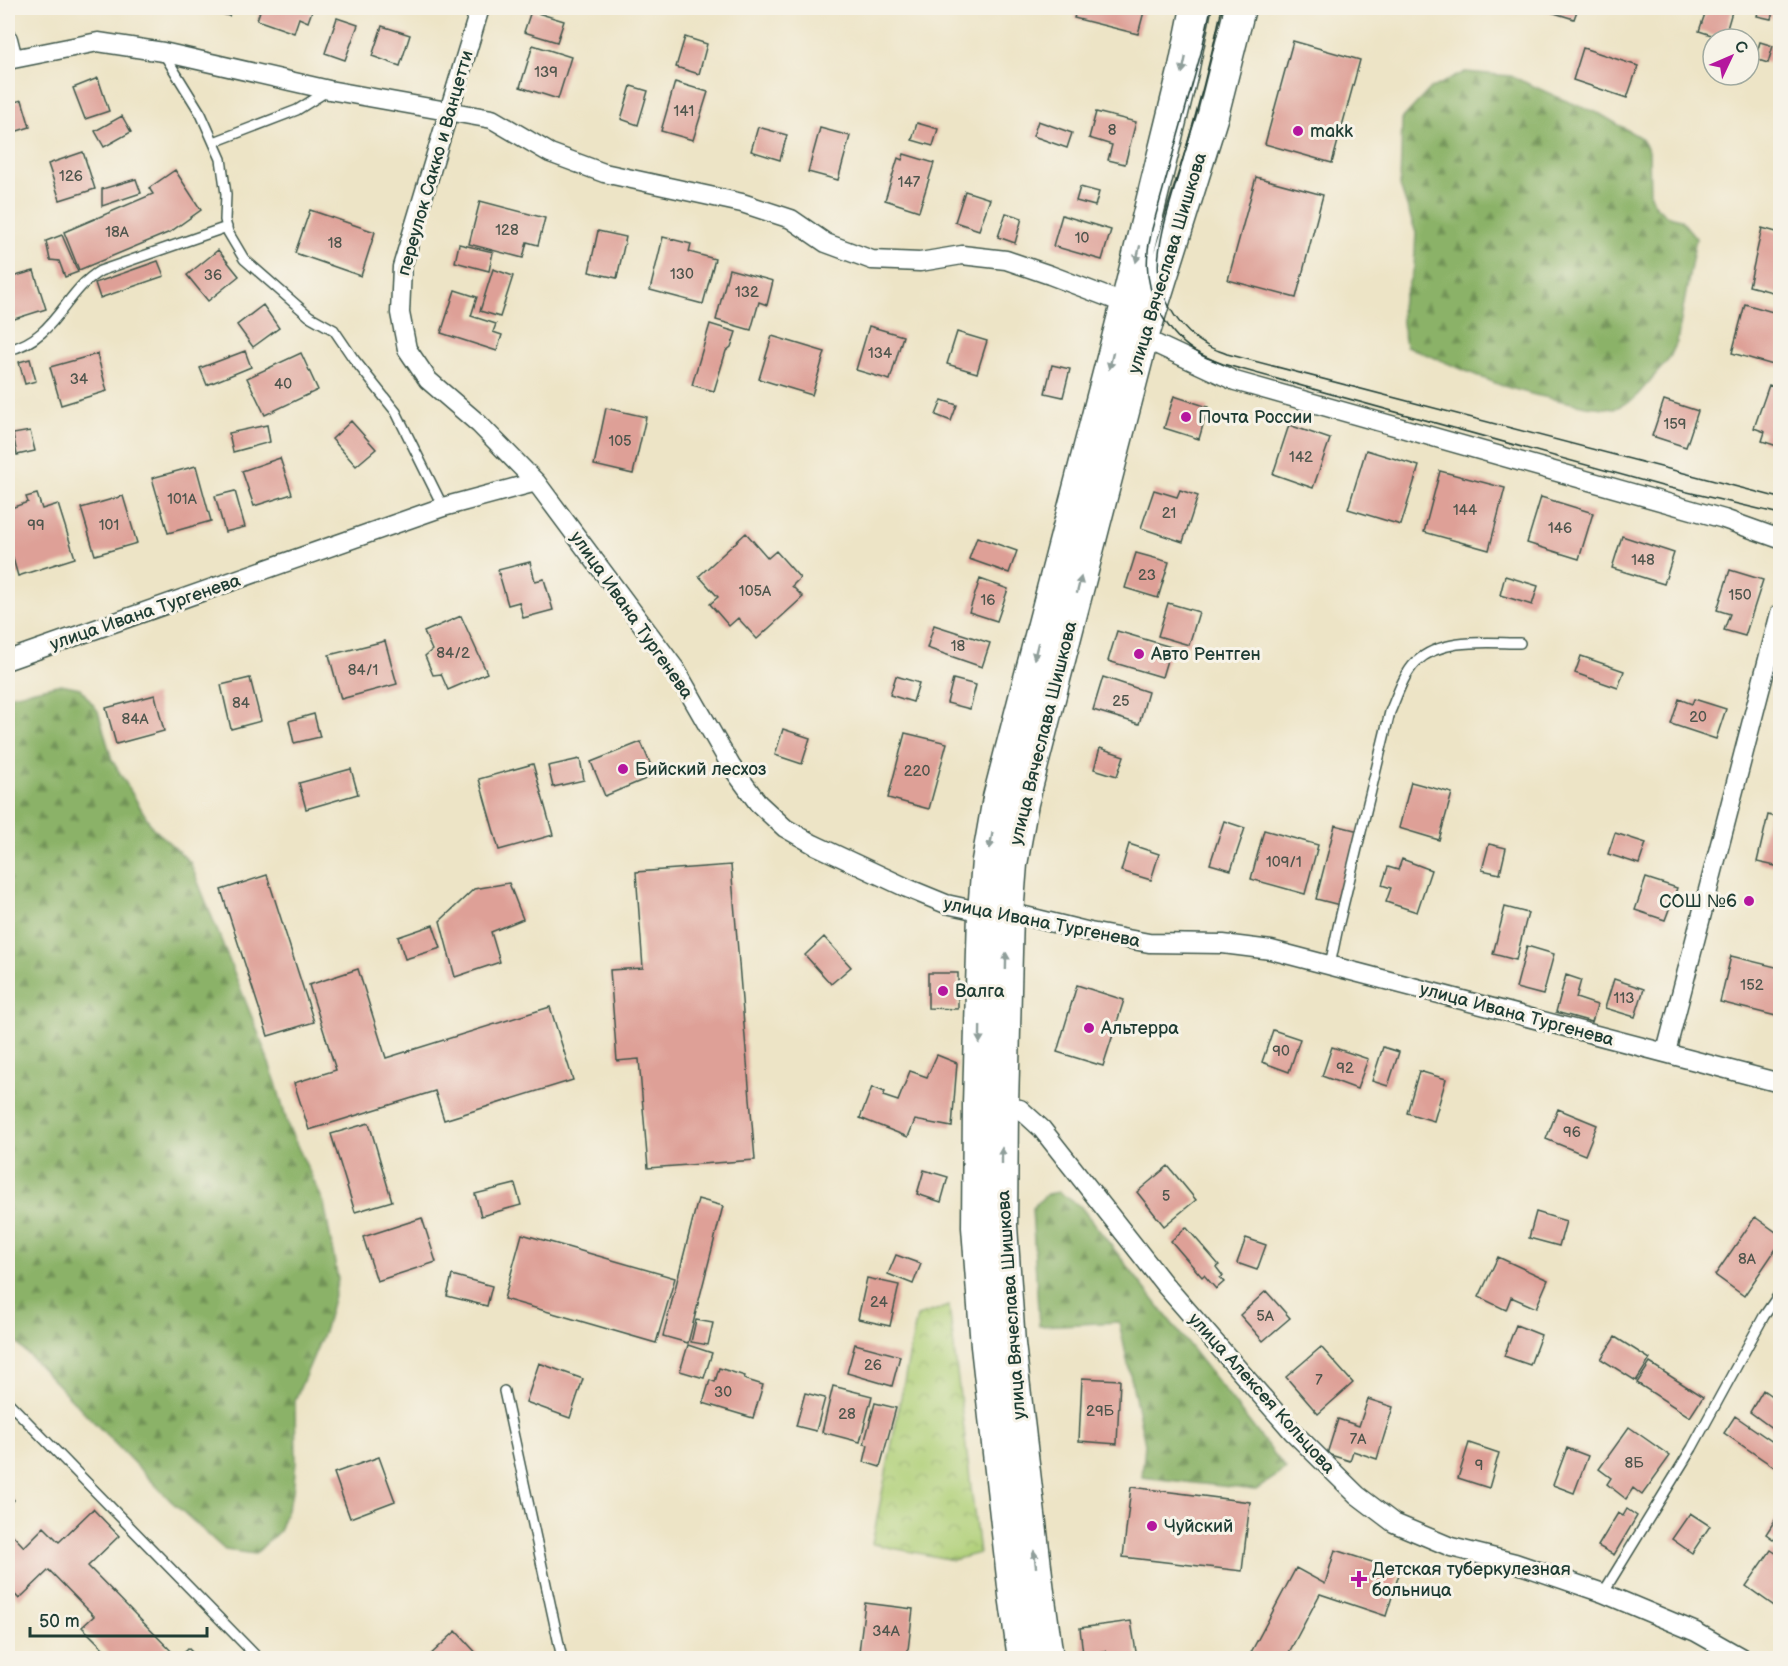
<svg xmlns="http://www.w3.org/2000/svg" width="1788" height="1666" viewBox="0 0 1788 1666" font-family="'Balsamiq Sans',sans-serif">
	<style>
		.forest { fill: url(#forest-firs); stroke: #55784e; stroke-width: 1.5 }
		.park { fill: url(#park-crowns); stroke: #678656; stroke-width: 1.5 }
		.building { fill: #dea097 }
		.lines { fill: none; stroke-linecap: round; stroke-linejoin: round }
		.service-casing { stroke: #3e564a; stroke-width: 12 }
		.minor-casing { stroke: #3e564a; stroke-width: 21 }
		.primary-casing { stroke: #3e564a; stroke-width: 33 }
		.service { stroke: #fff; stroke-width: 9 }
		.minor { stroke: #fff; stroke-width: 18 }
		.primary { stroke: #fff; stroke-width: 30 }
		.tram { stroke: #1f3d34; stroke-width: 1.5 }
		.oneway { fill: #8f9e9a }
		.poi-dot { fill: #b5179e; stroke: #f7f3e8; stroke-width: 2 }
		.labels { text-anchor: middle; stroke-width: 6; stroke-linejoin: round; paint-order: stroke }
		.number-label { font-size: 15px; fill: #4f564d }
		.poi-label { font-size: 18px; fill: #1f3d34; stroke: #f7f3e8; text-anchor: start }
		.street-label { font-size: 18px; fill: #1f3d34; stroke: #f7f3e8 }
	</style>
	<defs>
		<pattern id="forest-firs" width="22" height="20" patternUnits="userSpaceOnUse" patternTransform="scale(1.5)"><rect width="22" height="20" fill="#8bb268"/><path d="M5 1l3.5 6h-7zM16 11l3.5 6h-7z" fill="#719256"/></pattern>
		<pattern id="park-crowns" width="20" height="18" patternUnits="userSpaceOnUse" patternTransform="scale(1.5)"><rect width="20" height="18" fill="#afcf77"/><path d="M2 6a3 3 0 1 1 6 0M12 15a3 3 0 1 1 6 0" fill="none" stroke="#8ea962"/></pattern>
	</defs>
	<rect width="100%" height="100%" fill="#f7f3e8"/>
	<filter id="ink" filterUnits="userSpaceOnUse"><feTurbulence type="fractalNoise" baseFrequency=".0167" numOctaves="2"/><feDisplacementMap in="SourceGraphic" scale="12" xChannelSelector="R" yChannelSelector="G"/><feConvolveMatrix kernelMatrix="1 2 1 2 8 2 1 2 1" color-interpolation-filters="sRGB"/></filter>
	<filter id="wash" filterUnits="userSpaceOnUse"><feTurbulence type="fractalNoise" baseFrequency=".008" numOctaves="4" result="noise"/><feDisplacementMap in="SourceGraphic" scale="24" xChannelSelector="R" yChannelSelector="G"/><feGaussianBlur stdDeviation="1.35" result="paint"/><feColorMatrix in="noise" values="0 0 0 0 0 0 0 0 0 0 0 0 0 0 0 0 0 1.4 0 .05"/><feComposite in="paint" operator="in"/></filter>
	<g filter="url(#wash)">
		<rect width="100%" height="100%" fill="#ede4c6"/>
		<path class="forest" d="M1465 72 1511 76 1564 100 1600 114 1641 138 1649 151 1650 196 1656 206 1666 215 1680 219 1696 238 1677 342 1669 359 1634 399 1614 409 1586 406 1535 395 1500 385 1406 346 1402 324 1401 305 1414 268 1416 233 1400 186 1402 119 1430 89Z
			M61 684 80 688 98 711 112 760 152 827 190 862 259 1035 276 1083 288 1126 324 1203 338 1280 325 1329 295 1400 296 1462 293 1492 279 1531 255 1554 225 1550 171 1501 8 1334V696Z
			M1059 1192 1081 1207 1286 1469 1256 1490 1142 1477 1145 1444 1119 1322 1039 1326 1032 1208 1047 1194Z"/>
		<path class="park" d="M949 1306 979 1553 953 1560 872 1544 917 1316Z"/>
		<g id="blocks">
			<path class="building" d="M204 8H232L229 16Z
				M261 8H313L308 22 299 18 294 33 257 20Z
				M1077 8H1145L1138 34 1074 18Z
				M1538 8H1578L1574 19Z
				M1707 8H1733L1724 39 1699 31Z
				M1759 8H1774L1771 19 1757 16Z
				M531 11 564 21 557 42 524 32Z
				M337 18 358 25 345 60 325 53Z
				M382 26 410 35 400 66 372 56Z
				M685 37 707 44 699 74 676 67Z
				M1293 41 1360 60 1332 163 1265 144Z
				M1760 42 1773 46 1768 63 1755 59Z
				M533 45 571 57 558 99 520 87Z
				M1583 48 1638 66 1627 98 1573 80Z
				M98 78 109 111 85 119 73 88Z
				M675 82 708 92 693 140 661 131Z
				M631 86 648 91 638 125 621 119Z
				M22 100 30 127 8 134V104Z
				M1096 112 1136 122 1125 164 1108 160 1112 145 1089 138Z
				M122 116 131 132 104 147 95 131Z
				M1038 121 1072 133 1067 148 1033 136Z
				M917 123 938 129 933 146 912 140Z
				M758 127 787 135 780 160 751 151Z
				M820 128 850 136 838 180 808 172Z
				M83 152 95 189 60 200 48 164Z
				M904 154 934 163 919 211 885 200 898 158 902 160Z
				M175 170 201 210 170 232 79 270 64 232 153 194 149 188Z
				M1256 177 1323 195 1296 298 1228 280Z
				M136 179 141 193 102 206V189Z
				M1080 187 1099 192 1095 206 1076 201Z
				M965 191 990 199 979 230 955 222Z
				M480 201 545 218 538 245 527 242 523 258 469 244Z
				M310 210 375 232 361 276 295 253Z
				M1006 213 1022 218 1015 243 998 237Z
				M1062 215 1111 230 1102 260 1053 246Z
				M1762 228 1780 233V294L1749 286Z
				M598 231 626 237 617 278 589 272Z
				M62 235 78 272 65 277 59 261 50 260 46 241Z
				M663 237 691 244 689 252 715 259 703 304 650 290Z
				M459 244 493 252 489 271 455 262Z
				M218 250 239 276 208 301 187 275Z
				M158 261 164 276 100 298 95 283Z
				M493 269 513 276 500 317 480 311Z
				M729 269 773 281 767 305 759 302 751 330 716 320Z
				M34 271 46 309 8 321V278Z
				M455 290 477 297 471 316 496 324 493 332 502 335 497 351 441 333Z
				M1745 304 1780 314V367L1732 353Z
				M263 305 279 328 253 347 237 325Z
				M710 324 736 332 731 347 726 351 714 391 692 385Z
				M869 326 903 336 890 380 856 370Z
				M957 332 987 341 977 373 947 364Z
				M772 336 825 352 812 395 759 379Z
				M245 351 251 367 207 385 200 368Z
				M301 353 318 390 265 415 247 378Z
				M97 354 107 391 61 405 50 367Z
				M30 359 36 381 25 384 19 362Z
				M1052 365 1070 369 1063 397 1045 393Z
				M1769 385 1780 389V447L1762 441 1765 432 1754 428Z
				M1174 396 1208 407 1199 439 1164 428Z
				M942 400 957 405 951 421 936 415Z
				M1664 400 1698 411 1686 447 1652 436Z
				M606 408 646 417 633 474 594 465Z
				M351 421 376 449 356 466 332 439Z
				M267 425 270 442 233 452 229 433Z
				M1289 425 1330 439 1313 488 1273 474Z
				M30 431 35 451 17 455 13 434Z
				M1366 450 1419 466 1401 525 1348 509Z
				M280 458 292 494 254 506 242 471Z
				M196 466 211 521 168 533 152 478Z
				M1440 471 1505 488 1489 550 1424 532Z
				M1154 490 1177 497 1180 490 1198 496 1183 542 1141 528Z
				M235 491 245 527 225 532 215 496Z
				M37 494 42 509 58 504 75 558 18 576 8 541V509L28 502 26 497Z
				M123 496 137 543 95 555 81 508Z
				M1541 497 1593 513 1579 559 1527 543Z
				M746 533 768 558 776 551 800 578 792 586 803 597 757 639 738 618 729 626 710 604 718 597 699 576Z
				M1622 536 1674 553 1664 584 1612 568Z
				M977 537 1017 551 1009 573 969 559Z
				M1136 553 1169 562 1158 598 1125 588Z
				M530 562 535 581 544 579 553 610 523 618 519 602 508 605 498 570Z
				M1730 570 1763 580 1745 636 1724 630 1730 614 1717 610Z
				M1505 576 1538 586 1532 605 1500 595Z
				M980 579 1008 589 997 621 969 612Z
				M1168 603 1199 612 1189 645 1158 636Z
				M461 616 487 673 448 690 441 674 433 675 425 656 432 650 424 632Z
				M934 625 990 643 982 667 927 648Z
				M1117 631 1171 647 1162 677 1108 661Z
				M385 641 397 684 341 699 329 655Z
				M1581 656 1624 671 1618 688 1575 673Z
				M896 676 919 683 913 702 890 695Z
				M1103 677 1148 692 1139 724 1093 710Z
				M250 678 261 721 231 729 221 685Z
				M953 679 976 685 970 709 947 703Z
				M155 695 164 731 116 744 106 708Z
				M1679 699 1692 704 1694 699 1726 709 1716 739 1671 724Z
				M314 714 320 737 294 743 289 721Z
				M783 729 810 738 802 764 775 755Z
				M905 733 947 743 929 809 888 798Z
				M641 742 655 775 605 796 591 762Z
				M1100 748 1124 756 1117 776 1094 769Z
				M580 759 584 780 553 787 548 766Z
				M533 764 553 835 499 850 479 779Z
				M351 769 358 794 306 809 299 783Z
				M1411 782 1452 793 1439 840 1399 828Z
				M1768 815 1780 818V867L1757 862Z
				M1224 821 1245 828 1231 870 1210 864Z
				M1335 825 1359 831 1340 905 1316 899Z
				M1264 830 1318 845 1305 894 1251 879Z
				M1615 833 1646 843 1639 864 1608 854Z
				M1129 844 1159 854 1151 880 1121 871Z
				M1489 844 1506 848 1500 874 1482 870Z
				M1402 859 1431 870 1417 912 1386 902 1391 888 1382 885 1388 867 1398 870Z
				M731 865 755 1160 648 1168 639 1059 617 1061 610 970 643 968 636 872Z
				M267 875 314 1022 268 1036 221 890Z
				M1646 878 1677 888 1665 920 1635 910Z
				M509 883 523 919 491 932 500 962 455 977 440 921 474 889Z
				M1505 907 1528 913 1516 960 1493 954Z
				M433 925 441 948 405 959 398 937Z
				M824 937 851 967 831 984 805 955Z
				M1527 946 1554 954 1543 995 1516 988Z
				M1731 956 1780 968V1017L1720 1002Z
				M358 969 386 1058 550 1007 573 1080 444 1120 435 1091 309 1130 294 1083 336 1070 309 985Z
				M928 973H958V1009L928 1008Z
				M1566 975 1581 980 1576 998 1597 1005 1592 1022 1556 1012Z
				M1614 979 1644 989 1635 1017 1605 1008Z
				M1077 985 1124 1000 1103 1066 1057 1052Z
				M1273 1030 1300 1039 1289 1072 1262 1062Z
				M1332 1047 1368 1059 1357 1089 1322 1076Z
				M1383 1047 1399 1052 1388 1086 1372 1081Z
				M937 1055 957 1063 952 1127 915 1120 908 1137 860 1118 872 1087 885 1092 883 1096 898 1101 910 1071 927 1077Z
				M1419 1071 1446 1079 1434 1121 1407 1113Z
				M1558 1109 1597 1125 1585 1155 1546 1139Z
				M369 1123 392 1201 355 1212 331 1134Z
				M1168 1166 1196 1200 1164 1226 1137 1192Z
				M924 1170 948 1177 941 1202 917 1194Z
				M515 1184 521 1205 481 1216 475 1194Z
				M698 1199 723 1206 688 1343 663 1336Z
				M1536 1212 1566 1221 1559 1246 1529 1238Z
				M1755 1217 1780 1235V1243L1744 1296 1715 1275Z
				M422 1218 436 1262 377 1281 363 1237Z
				M1186 1227 1219 1265 1216 1267 1223 1276 1220 1278 1224 1282 1216 1289 1204 1275 1202 1277 1171 1241Z
				M522 1234 675 1278 656 1343 504 1299Z
				M1246 1238 1266 1245 1257 1270 1237 1263Z
				M896 1255 921 1264 913 1284 888 1274Z
				M1498 1257 1548 1280 1536 1308 1511 1297 1506 1310 1479 1297Z
				M452 1275 492 1286 487 1306 447 1296Z
				M867 1278 899 1285 890 1326 858 1319Z
				M1266 1291 1290 1318 1263 1341 1240 1315Z
				M696 1320 713 1323 708 1345 691 1342Z
				M1516 1325 1541 1335 1530 1365 1504 1356Z
				M1615 1337 1650 1359 1636 1381 1601 1359Z
				M855 1344 900 1356 892 1386 847 1373Z
				M688 1345 712 1353 704 1378 680 1371Z
				M1321 1347 1353 1383 1318 1414 1286 1377Z
				M539 1363 583 1379 570 1418 526 1402Z
				M1650 1363 1703 1397 1690 1417 1637 1383Z
				M719 1368 745 1376 744 1379 763 1385 753 1418 703 1403 710 1380 715 1382Z
				M1082 1378 1120 1380 1117 1444 1079 1441Z
				M833 1386 872 1396 860 1442 822 1432Z
				M1763 1390 1780 1402V1434L1750 1412Z
				M805 1393 825 1398 816 1431 796 1426Z
				M1368 1399 1393 1407 1377 1459 1353 1451 1350 1461 1327 1454 1338 1419 1359 1426Z
				M875 1403 896 1408 880 1467 864 1462 868 1445 864 1444Z
				M1735 1416 1780 1447V1471L1724 1433Z
				M1629 1427 1670 1456 1642 1495 1633 1488 1626 1499 1607 1484 1611 1478 1599 1469Z
				M1469 1443 1499 1453 1489 1488 1458 1478Z
				M1567 1448 1588 1456 1574 1493 1553 1485Z
				M379 1457 395 1501 350 1518 334 1473Z
				M1131 1487 1250 1502 1242 1571 1123 1557Z
				M8 1493 14 1500 8 1507Z
				M93 1509 119 1536 88 1566 178 1658 188 1648 198 1658H113L82 1627 94 1616 49 1570 19 1599 8 1587V1530L24 1547 44 1527 59 1542Z
				M1627 1509 1637 1516 1614 1555 1598 1546 1618 1513 1623 1516Z
				M1690 1513 1710 1526 1692 1553 1672 1539Z
				M1777 1517 1780 1520V1544L1766 1534Z
				M1335 1550 1400 1571 1386 1616 1320 1594 1286 1658H1248L1296 1568 1325 1584Z
				M1771 1550 1780 1556V1610L1746 1586Z
				M865 1603 913 1609 907 1658 859 1652Z
				M1131 1621 1137 1658H1107L1106 1651 1083 1654 1080 1628Z
				M456 1631 481 1658H427Z"/>
		</g>
	</g>
	<g filter="url(#ink)">
		<use href="#blocks" fill-opacity="0" stroke="#3e564a" stroke-width="1.5"/>
		<g class="lines">
			<defs>
				<path id="service" d="M164 54 201 114 221 159 226 194 225 220 228 232 244 259 309 316 334 330 353 358 396 412 443 507
					M214 142 297 110 329 90
					M8 350C56 339 64 292 100 271L227 227
					M1330 965 1338 927 1390 712C1397 696 1403 675 1416 662 1443 637 1487 643 1520 643
					M504 1391 562 1658
					M8 1402 258 1658
					M1603 1593 1692 1448 1764 1316 1780 1293"/>
				<path id="minor" d="M480 8 402 267 400 313 407 349 428 380 479 424 536 482 676 670 731 766 758 803 785 828 813 844 907 888 946 904 983 912 1025 916 1090 932 1149 943 1223 944 1271 950 1780 1083
					M8 39 13 59
					M8 60 98 42 163 52 329 90 492 119 550 153 604 173 742 203 791 219 826 243 872 260 920 262 962 255 1006 260 1050 275 1126 304
					M1143 338 1235 381 1724 519 1780 539
					M8 660 443 507 536 482
					M1666 1052 1780 613
					M995 1105 1020 1109 1042 1129 1165 1285 1293 1432 1357 1495 1394 1523 1451 1547 1515 1563 1603 1593 1696 1632 1742 1658"/>
				<path id="primary" d="M1023 1658 1014 1595 986 1346 977 1227 978 1105 983 912 987 861 998 798 1126 304 1183 72 1196 8
					M1048 1658 1039 1592 1010 1344 1002 1226 1003 1105 1008 914 1012 864 1023 803 1143 338 1213 115 1240 8"/>
			</defs>
			<use href="#service" class="service-casing"/>
			<use href="#minor" class="minor-casing"/>
			<use href="#primary" class="primary-casing"/>
			<use href="#service" class="service"/>
			<use href="#minor" class="minor"/>
			<use href="#primary" class="primary"/>
			<path class="tram" d="M1211 8 1201 53 1152 229C1151 237 1148 245 1148 252 1143 292 1166 336 1201 355 1208 359 1216 361 1223 364L1662 486 1780 514
				M1222 8C1211 58 1198 109 1183 159 1175 189 1154 246 1159 275 1163 304 1181 331 1206 345 1212 349 1220 351 1227 354L1780 498"/>
		</g>
		<defs><path id="oneway-solid" d="M-6-.8H1V-3.2L6.5 0L1 3.2V.8H-6Z" transform="scale(1.5)"/></defs>
		<g class="oneway">
			<use href="#oneway-solid" transform="translate(1184 65) rotate(102)"/>
			<use href="#oneway-solid" transform="translate(1138 254) rotate(104)"/>
			<use href="#oneway-solid" transform="translate(1111 361) rotate(104)"/>
			<use href="#oneway-solid" transform="translate(1079 585) rotate(-76)"/>
			<use href="#oneway-solid" transform="translate(1036 651) rotate(104)"/>
			<use href="#oneway-solid" transform="translate(991 841) rotate(100)"/>
			<use href="#oneway-solid" transform="translate(1006 961) rotate(-89)"/>
			<use href="#oneway-solid" transform="translate(980 1035) rotate(91)"/>
			<use href="#oneway-solid" transform="translate(1002 1156) rotate(-90)"/>
			<use href="#oneway-solid" transform="translate(1035 1559) rotate(-97)"/>
		</g>
	</g>
	<g class="poi-dot">
		<circle cx="1298" cy="131" r="6"/>
		<circle cx="1186" cy="417" r="6"/>
		<circle cx="1139" cy="654" r="6"/>
		<circle cx="623" cy="769" r="6"/>
		<circle cx="1749" cy="901" r="6"/>
		<circle cx="943" cy="991" r="6"/>
		<circle cx="1089" cy="1028" r="6"/>
		<circle cx="1152" cy="1526" r="6"/>
		<path d="M1356 1570h6v6h6v6h-6v6h-6v-6h-6v-6h6z"/>
	</g>
	<g class="labels">
		<g class="number-label">
			<text x="546" y="77">139</text>
			<text x="684" y="116">141</text>
			<text x="1112" y="135">8</text>
			<text x="71" y="181">126</text>
			<text x="909" y="187">147</text>
			<text x="507" y="235">128</text>
			<text x="117" y="237">18А</text>
			<text x="1082" y="243">10</text>
			<text x="335" y="248">18</text>
			<text x="682" y="279">130</text>
			<text x="213" y="280">36</text>
			<text x="747" y="297">132</text>
			<text x="880" y="358">134</text>
			<text x="79" y="384">34</text>
			<text x="283" y="389">40</text>
			<text x="1675" y="429">159</text>
			<text x="620" y="446">105</text>
			<text x="1301" y="462">142</text>
			<text x="182" y="504">101А</text>
			<text x="1465" y="515">144</text>
			<text x="1169" y="518">21</text>
			<text x="36" y="530">99</text>
			<text x="109" y="530">101</text>
			<text x="1560" y="533">146</text>
			<text x="1643" y="565">148</text>
			<text x="1147" y="580">23</text>
			<text x="755" y="596">105А</text>
			<text x="1740" y="600">150</text>
			<text x="988" y="605">16</text>
			<text x="958" y="651">18</text>
			<text x="453" y="658">84/2</text>
			<text x="363" y="675">84/1</text>
			<text x="1121" y="706">25</text>
			<text x="241" y="708">84</text>
			<text x="1698" y="722">20</text>
			<text x="135" y="724">84А</text>
			<text x="917" y="776">220</text>
			<text x="1284" y="867">109/1</text>
			<text x="1752" y="990">152</text>
			<text x="1624" y="1003">113</text>
			<text x="1281" y="1056">90</text>
			<text x="1345" y="1073">92</text>
			<text x="1572" y="1137">96</text>
			<text x="1166" y="1201">5</text>
			<text x="1747" y="1264">8А</text>
			<text x="879" y="1307">24</text>
			<text x="1265" y="1321">5А</text>
			<text x="873" y="1370">26</text>
			<text x="1319" y="1385">7</text>
			<text x="723" y="1397">30</text>
			<text x="1100" y="1416">29Б</text>
			<text x="847" y="1419">28</text>
			<text x="1358" y="1444">7А</text>
			<text x="1634" y="1468">8Б</text>
			<text x="1479" y="1470">9</text>
			<text x="886" y="1636">34А</text>
		</g>
		<g class="poi-label">
			<text x="1310" y="137">makk</text>
			<text x="1198" y="423">Почта России</text>
			<text x="1151" y="660">Авто Рентген</text>
			<text x="635" y="775">Бийский лесхоз</text>
			<text x="1737" y="907" text-anchor="end">СОШ №6</text>
			<text x="955" y="997">Валга</text>
			<text x="1101" y="1034">Альтерра</text>
			<text x="1164" y="1532">Чуйский</text>
			<text x="1372" y="1575">Детская туберкулезная<tspan x="1372" dy="21">больница</tspan></text>
		</g>
		<g class="street-label">
			<text transform="translate(435 163) rotate(-74)" y="6">переулок Сакко и Ванцетти</text>
			<text transform="translate(1167 263) rotate(-73)" y="6">улица Вячеслава Шишкова</text>
			<text transform="translate(145 612) rotate(-19)" y="6">улица Ивана Тургенева</text>
			<text transform="translate(632 615) rotate(55)" y="6">улица Ивана Тургенева</text>
			<text transform="translate(1043 733) rotate(-76)" y="6">улица Вячеслава Шишкова</text>
			<text transform="translate(1042 922) rotate(11)" y="6">улица Ивана Тургенева</text>
			<text transform="translate(1517 1014) rotate(15)" y="6">улица Ивана Тургенева</text>
			<text transform="translate(1011 1305) rotate(-94)" y="6">улица Вячеслава Шишкова</text>
			<text transform="translate(1262 1393) rotate(48)" y="6">улица Алексея Кольцова</text>
		</g>
	</g>
	<rect width="1788" height="1666" fill="none" stroke="#f7f3e8" stroke-width="30"/>
	<g transform="translate(1731 57) rotate(46)"><circle r="28" fill="#f7f3e8" stroke="#a1aaa0" stroke-width="1.5"/>
	<path d="M0-4.5L10 22L0 15L-10 22Z" fill="#b5179e"/>
	<text y="-9" font-size="16" font-weight="bold" text-anchor="middle" fill="#1f3d34">С</text>
	</g>
	<path d="M30 1627v9h177v-9" fill="none" stroke="#1f3d34" stroke-width="3"/>
	<text x="39" y="1627" font-size="18" fill="#1f3d34" stroke="#f7f3e8" stroke-width="4.5" paint-order="stroke">50 m</text>
</svg>
